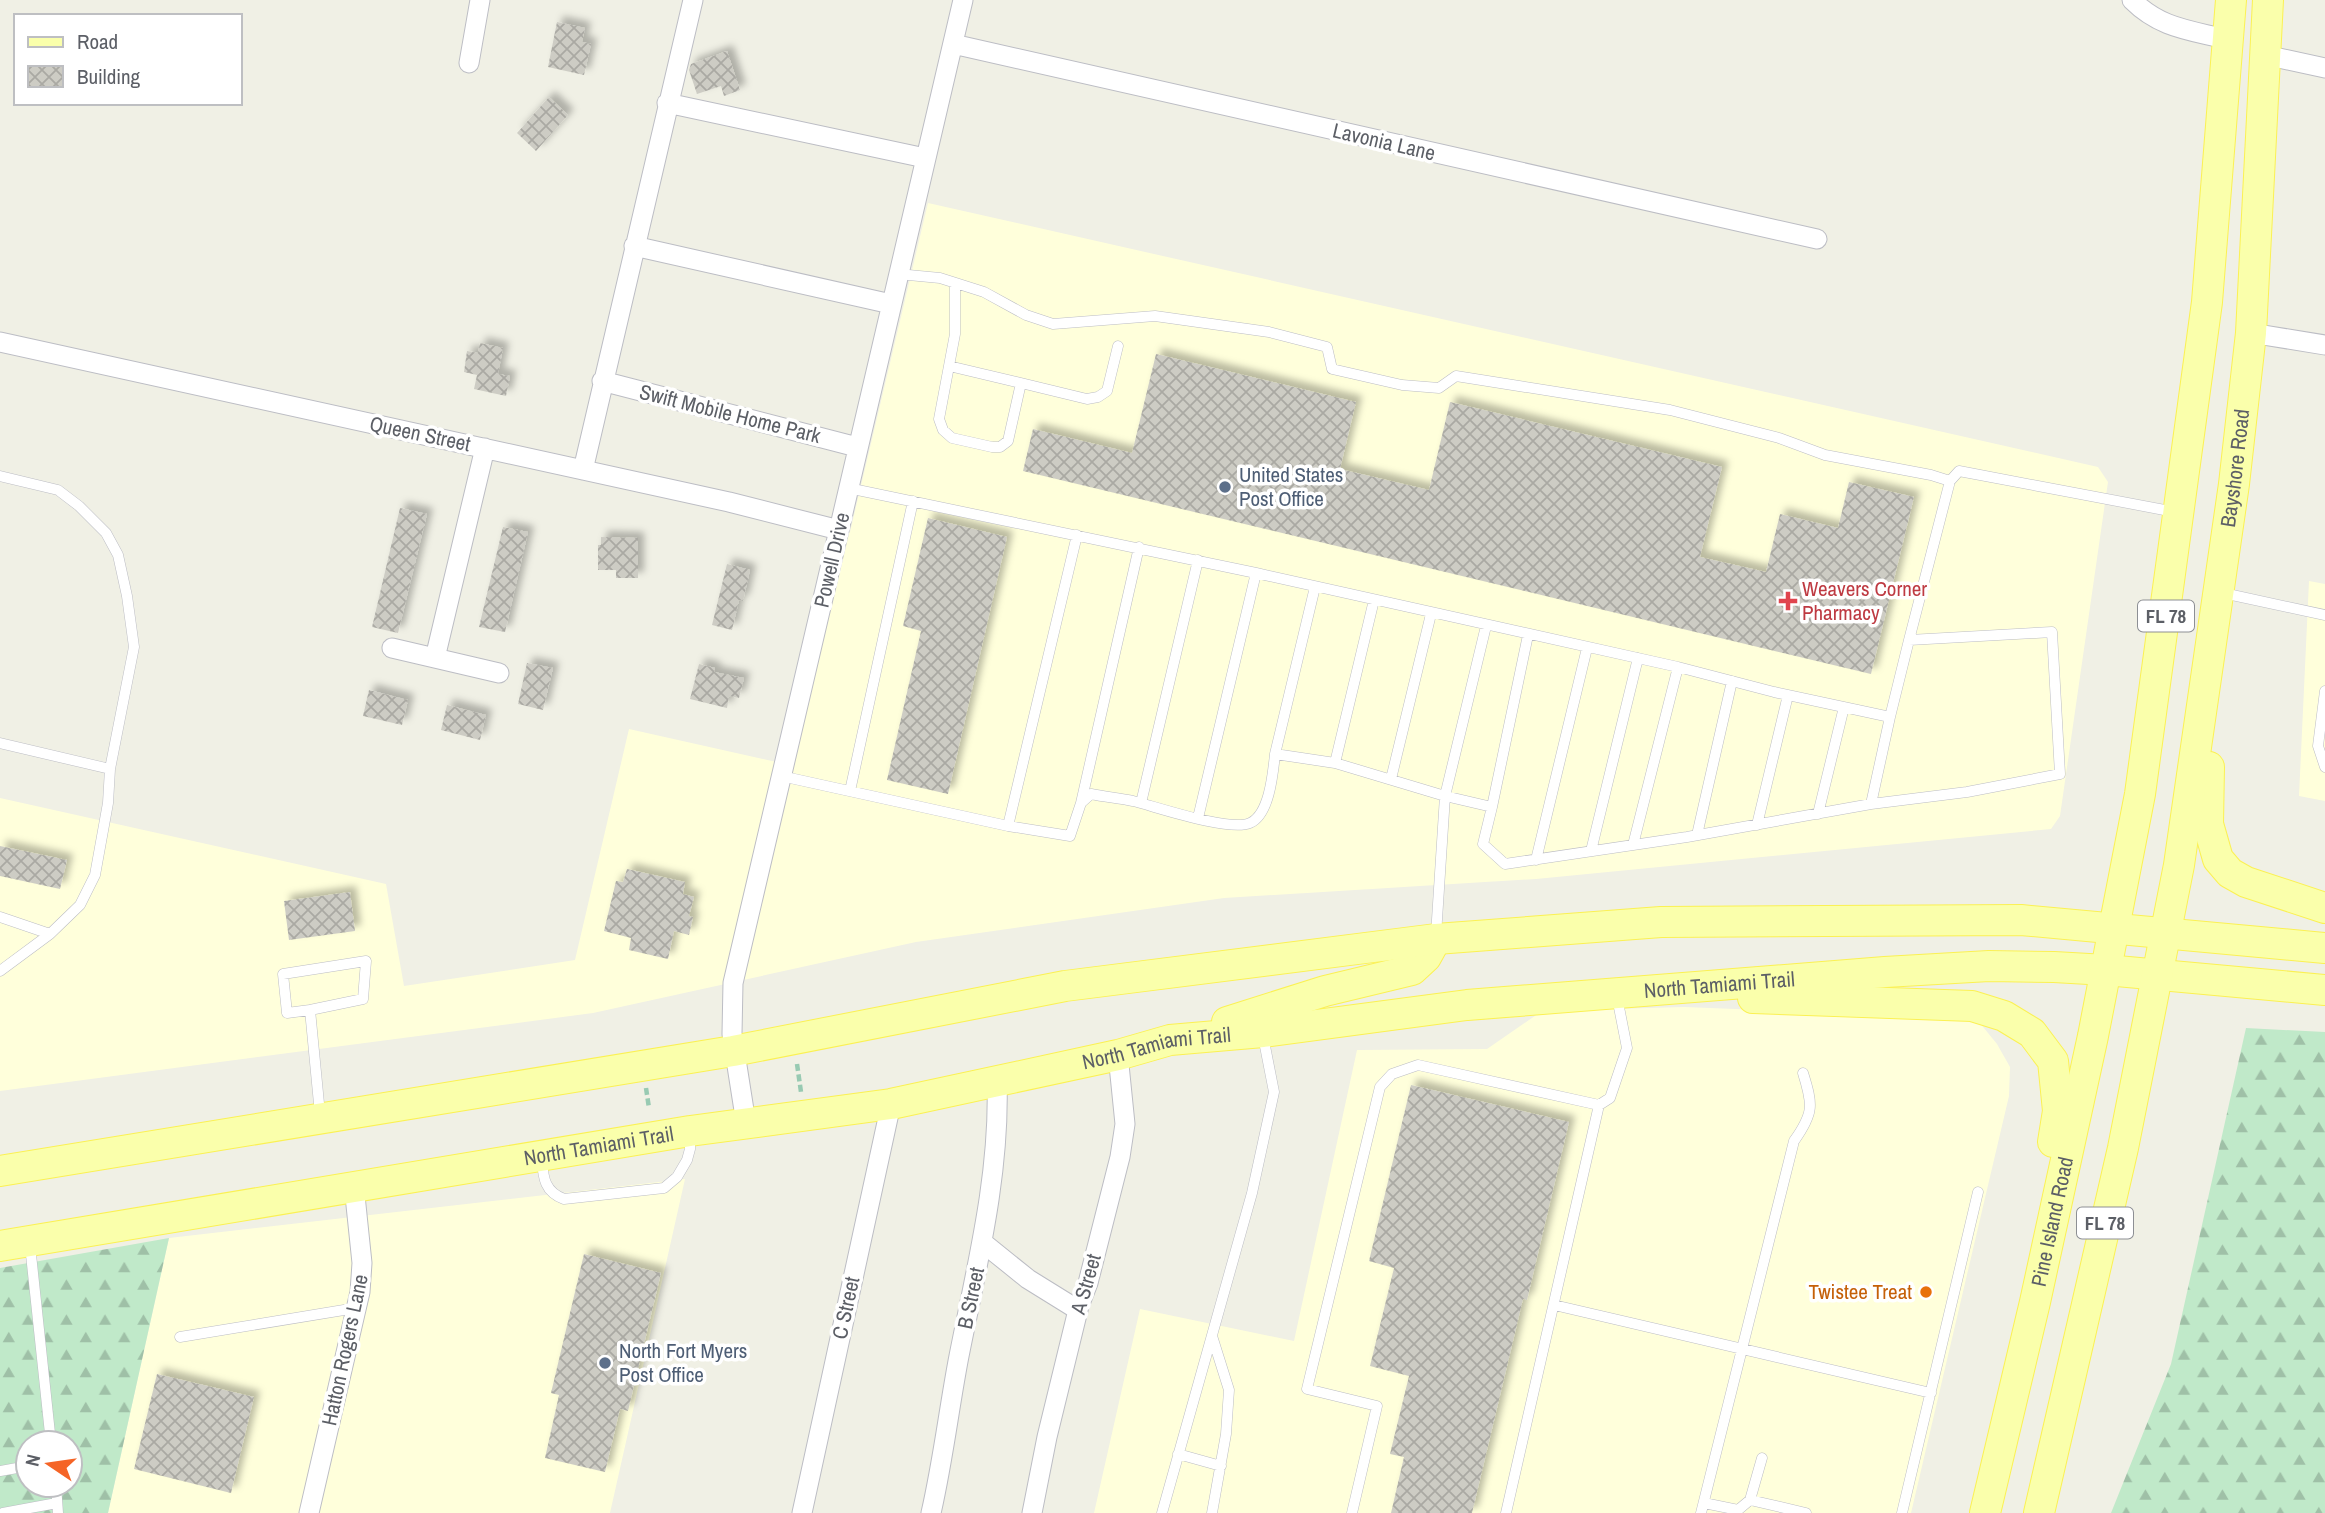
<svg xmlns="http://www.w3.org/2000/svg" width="2325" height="1513" viewBox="0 0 2325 1513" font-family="'Archivo Narrow',sans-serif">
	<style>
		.commercial { fill: #ffffdb }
		.forest { fill: url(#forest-firs); fill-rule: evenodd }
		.building { fill: url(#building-cross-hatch); filter: url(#shadow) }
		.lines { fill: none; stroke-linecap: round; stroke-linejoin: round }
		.lane-casing { stroke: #bcbdc4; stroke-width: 11 }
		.street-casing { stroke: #bcbdc4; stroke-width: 21 }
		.primary-casing { stroke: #fbf153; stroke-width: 32 }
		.path { stroke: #98cab2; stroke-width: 4.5; stroke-dasharray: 7 3.5; stroke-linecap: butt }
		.lane { stroke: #fff; stroke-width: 10 }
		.street { stroke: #fff; stroke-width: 19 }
		.primary { stroke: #faffab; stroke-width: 30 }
		.service-dot { fill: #5c6f8a; stroke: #fff; stroke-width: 2.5 }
		.health-dot { fill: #e0444e; stroke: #fff; stroke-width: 2.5 }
		.food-dot { fill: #e8710a; stroke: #fff; stroke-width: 2.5 }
		.labels { text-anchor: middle; stroke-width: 7; stroke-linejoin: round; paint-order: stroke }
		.shield { fill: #fff; stroke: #8d8f94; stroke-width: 2 }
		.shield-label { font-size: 19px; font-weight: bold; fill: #5c5f66 }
		.street-label { font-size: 21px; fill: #5c5f66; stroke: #fff }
		.service-label { font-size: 21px; fill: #4e5e75; stroke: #fff; text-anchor: start }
		.health-label { font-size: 21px; fill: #be3a42; stroke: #fff; text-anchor: start }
		.food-label { font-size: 21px; fill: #c56008; stroke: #fff; text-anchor: end }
	</style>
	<defs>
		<pattern id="forest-firs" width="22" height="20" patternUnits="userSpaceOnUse" patternTransform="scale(1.75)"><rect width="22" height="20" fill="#c0e9c9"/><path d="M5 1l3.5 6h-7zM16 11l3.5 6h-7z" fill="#9fc0a7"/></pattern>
		<pattern id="building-cross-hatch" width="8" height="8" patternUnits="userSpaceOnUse" patternTransform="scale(1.75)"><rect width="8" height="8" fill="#cdccc4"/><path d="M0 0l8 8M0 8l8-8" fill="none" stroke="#aaa9a3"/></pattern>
		<filter id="shadow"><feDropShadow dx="6" dy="-6" stdDeviation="3.5" flood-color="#0004"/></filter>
	</defs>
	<rect width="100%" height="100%" fill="#f0f0e5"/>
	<path class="commercial" d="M928 203 2098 467 2108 482 2060 816 2051 829 1536 879 1224 898 916 942 593 1013 0 1091V798L386 884 404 986 575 960 629 729 781 763 844 539 850 532Z
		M2309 581 2325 584V801L2299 796Z
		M1684 1007 1970 1018 1979 1022 1997 1044 2010 1067 2009 1096 1911 1513H1094L1140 1309 1294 1341 1357 1050 1487 1049 1542 1011Z
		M685 1179 610 1513H108L169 1238Z"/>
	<path class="forest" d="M2246 1028 2325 1032V1513H2111L2171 1364Z
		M169 1238 108 1513H0V1268ZM28 1443H70V1485H28Z"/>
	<path class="building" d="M557 22 585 28 582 42 591 44 584 75 548 67Z
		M727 51 740 90 724 96 721 86 697 94 689 70 691 64Z
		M549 97 568 115 536 151 517 133Z
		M480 343 503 348 498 374 510 376 506 396 474 389 477 375 464 372 467 351 478 353Z
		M1156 354 1356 402 1340 469 1429 490 1450 402 1722 467 1700 557 1766 572 1780 514 1838 528 1849 482 1914 497 1871 674 1023 471 1033 429 1132 453Z
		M400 508 427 514 398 633 372 627Z
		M928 518 1007 537 948 794 887 780 921 631 903 626Z
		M503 527 528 532 505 632 479 627Z
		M601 537 638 538V578H616V570H598V545H601Z
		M727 564 750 570 743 601 739 600 732 630 712 625Z
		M527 663 553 668 543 710 518 704Z
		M699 664 715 668 714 672 744 678 739 698 729 696 727 708 690 699Z
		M369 690 408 700 402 725 363 716Z
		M447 705 486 715 480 740 441 730Z
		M0 846 67 860 60 889 0 876Z
		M627 869 685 882 683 894 694 897 689 916 693 917 689 935 674 931 668 959 629 950 631 938 604 931 616 881 623 882Z
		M350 892 355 931 289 940 284 901Z
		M1411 1085 1569 1122 1527 1300 1523 1299 1472 1513H1391L1404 1457 1390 1454 1409 1376 1370 1366 1394 1268 1369 1261Z
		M584 1254 661 1273 628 1411 620 1409 605 1472 545 1458 559 1395 551 1393Z
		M157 1374 254 1397 231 1493 134 1469Z"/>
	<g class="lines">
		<defs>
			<path id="lane" d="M898 274 940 278 984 292 1026 315 1053 324 1155 316 1269 332 1327 347 1332 369 1402 385 1439 388 1456 376 1670 410 1779 438 1825 455 1931 475 1950 481
				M949 366 1021 383 1008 441 1000 447H992L952 438 943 430 939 419 955 334V283
				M1021 383 1087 399 1098 397 1107 391 1118 346
				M0 476 58 490 79 506 106 533 118 555 127 596 134 647 110 769 108 803 95 875 80 905 50 934 0 917
				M848 488 1256 573 1678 667 1774 692 1890 717 1871 804
				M2223 593 2325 615
				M2325 691 2318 746 2325 767
				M1890 717 1909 640
				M0 743 110 769
				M1275 754 1315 587
				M1335 763 1374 600
				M781 776 1008 826 1070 836 1081 803 1091 794C1105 797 1119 798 1133 801 1157 807 1229 832 1250 823 1270 814 1273 772 1275 754L1335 763 1445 796 1486 626
				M1391 779 1431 614
				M850 791 913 501
				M1081 803 1139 547
				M1141 803 1198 560
				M1492 807 1528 635
				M1818 814 1844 707
				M1198 818 1256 573
				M1757 825 1788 695
				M1008 826 1077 535
				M1697 835 1732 681
				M1633 845 1678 667
				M1591 851 1638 658
				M1536 860 1587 648
				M1436 935 1445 796 1492 807 1483 844 1505 864 1687 837 1871 804 1967 792 2060 774 2052 632 1909 640 1950 481 1959 471 2175 512
				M0 971 50 934
				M310 1010 287 1013 283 974 366 961 363 999 310 1010 320 1114
				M542 1160C543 1178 545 1192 564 1199L664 1188 677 1177 687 1160 690 1149V1135
				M30 1245 51 1443
				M1554 1305 1931 1393
				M180 1337 356 1308
				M1178 1454 1221 1466
				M0 1471 28 1466
				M56 1485 58 1513
				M1750 1500 1762 1458
				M1704 1503 1738 1510 1750 1500 1806 1513
				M3 1513 57 1503
				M1162 1513 1252 1193 1274 1092 1263 1036
				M1212 1513 1226 1434 1229 1390 1212 1336
				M1352 1513 1377 1406 1307 1389 1380 1087 1392 1074 1418 1065 1599 1105
				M1506 1513 1599 1105 1610 1098 1627 1048 1617 997
				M1701 1513 1794 1141C1814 1113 1813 1105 1803 1073
				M1902 1513 1978 1192"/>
			<path id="street" d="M2132 0C2161 29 2191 30 2229 40
				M953 44 1817 239
				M2265 55 2325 68
				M469 63 480 0
				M667 103 925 158
				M634 246 891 304
				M2251 333 2325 345
				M0 342 729 502 839 530
				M602 381 857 447
				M583 470 693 0
				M392 648 499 673
				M435 658 485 448
				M746 1123 732 1034 733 983 963 0
				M982 1242 1028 1279 1078 1310
				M309 1513 360 1292 362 1263 354 1186
				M802 1513 891 1104
				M931 1513C943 1461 949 1408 959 1356 977 1265 1000 1174 997 1082
				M1032 1513 1047 1437 1079 1306 1088 1283 1120 1157 1125 1124 1118 1055"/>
			<g id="primary">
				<path d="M2209 767 2208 824 2218 859 2230 873 2246 882 2325 908"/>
				<path d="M1753 998 1972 1006 2004 1016 2032 1033 2053 1061 2058 1111 2053 1142"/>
				<path d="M1227 1022 1325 991 1412 970 1426 957 1436 939"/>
				<path d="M0 1171 733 1051 1065 986 1436 939 1661 922 2021 920 2325 948"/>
				<path id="s1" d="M0 1246 690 1131 891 1104 1118 1055 1170 1040 1263 1032 1467 1005 1885 972 1989 966 2054 967 2106 970 2325 990"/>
				<path id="s2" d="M1985 1513 2035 1302 2093 1036 2140 794 2207 302 2231 0"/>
				<path id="s3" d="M2039 1513 2123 1148 2179 865 2234 484 2251 333 2268 0"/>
			</g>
		</defs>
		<use href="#lane" class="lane-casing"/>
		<use href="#street" class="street-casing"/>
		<use href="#primary" class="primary-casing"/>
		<path class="path" d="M797 1064 801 1092
			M646 1088 649 1108"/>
		<use href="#lane" class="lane"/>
		<use href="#street" class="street"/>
		<use href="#primary" class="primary"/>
	</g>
	<g class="service-dot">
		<circle cx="1225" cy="487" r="7"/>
		<circle cx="605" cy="1363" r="7"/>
	</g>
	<path class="health-dot" d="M1784.5 590.5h7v7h7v7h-7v7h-7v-7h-7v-7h7z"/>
	<circle class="food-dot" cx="1926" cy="1292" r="7"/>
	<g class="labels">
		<g class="shield">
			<rect x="2138" y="600.5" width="56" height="31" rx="5"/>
			<rect x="2077" y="1207.5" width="56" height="31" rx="5"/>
		</g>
		<g class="shield-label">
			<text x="2166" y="623">FL 78</text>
			<text x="2105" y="1230">FL 78</text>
		</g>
		<g class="street-label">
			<text transform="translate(1384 142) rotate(13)" y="7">Lavonia Lane</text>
			<text transform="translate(730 414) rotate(14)" y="7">Swift Mobile Home Park</text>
			<text transform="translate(420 434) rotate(12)" y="7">Queen Street</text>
			<text dy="7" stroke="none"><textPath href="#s3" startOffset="1064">Bayshore Road</textPath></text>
			<text transform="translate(832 560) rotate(-77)" y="7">Powell Drive</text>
			<text dy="7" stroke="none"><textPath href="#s1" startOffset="1741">North Tamiami Trail</textPath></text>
			<text dy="7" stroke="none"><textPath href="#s1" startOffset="1174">North Tamiami Trail</textPath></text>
			<text dy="7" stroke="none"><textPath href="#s1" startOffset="607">North Tamiami Trail</textPath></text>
			<text dy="7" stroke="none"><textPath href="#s2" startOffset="299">Pine Island Road</textPath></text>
			<text transform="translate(1086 1284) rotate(-74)" y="7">A Street</text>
			<text transform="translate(971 1298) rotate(-78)" y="7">B Street</text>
			<text transform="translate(846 1308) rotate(-78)" y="7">C Street</text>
			<text transform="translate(345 1350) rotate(-78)" y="7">Hatton Rogers Lane</text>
		</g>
		<g class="service-label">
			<text x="1239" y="482">United States<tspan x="1239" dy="24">Post Office</tspan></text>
			<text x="619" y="1358">North Fort Myers<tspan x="619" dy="24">Post Office</tspan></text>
		</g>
		<g class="health-label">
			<text x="1802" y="596">Weavers Corner<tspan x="1802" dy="24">Pharmacy</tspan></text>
		</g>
		<g class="food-label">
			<text x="1912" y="1299">Twistee Treat</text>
		</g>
	</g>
	<rect x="14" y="14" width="228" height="91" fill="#ffffff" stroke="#bebfc2" stroke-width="2"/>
	<rect x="28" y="37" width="35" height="10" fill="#faffab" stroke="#bebfc2" stroke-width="2"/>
	<text x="77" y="49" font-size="21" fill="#5c5f66">Road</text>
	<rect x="28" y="66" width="35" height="21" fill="url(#building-cross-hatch)" stroke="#bebfc2" stroke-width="2"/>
	<text x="77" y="84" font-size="21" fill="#5c5f66">Building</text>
	<g transform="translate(49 1464) rotate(283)"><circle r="33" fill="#ffffff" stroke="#bebfc2" stroke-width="2"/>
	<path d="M0-5L12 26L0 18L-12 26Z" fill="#f56426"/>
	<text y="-10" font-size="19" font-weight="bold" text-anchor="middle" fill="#5c5f66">N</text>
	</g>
</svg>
